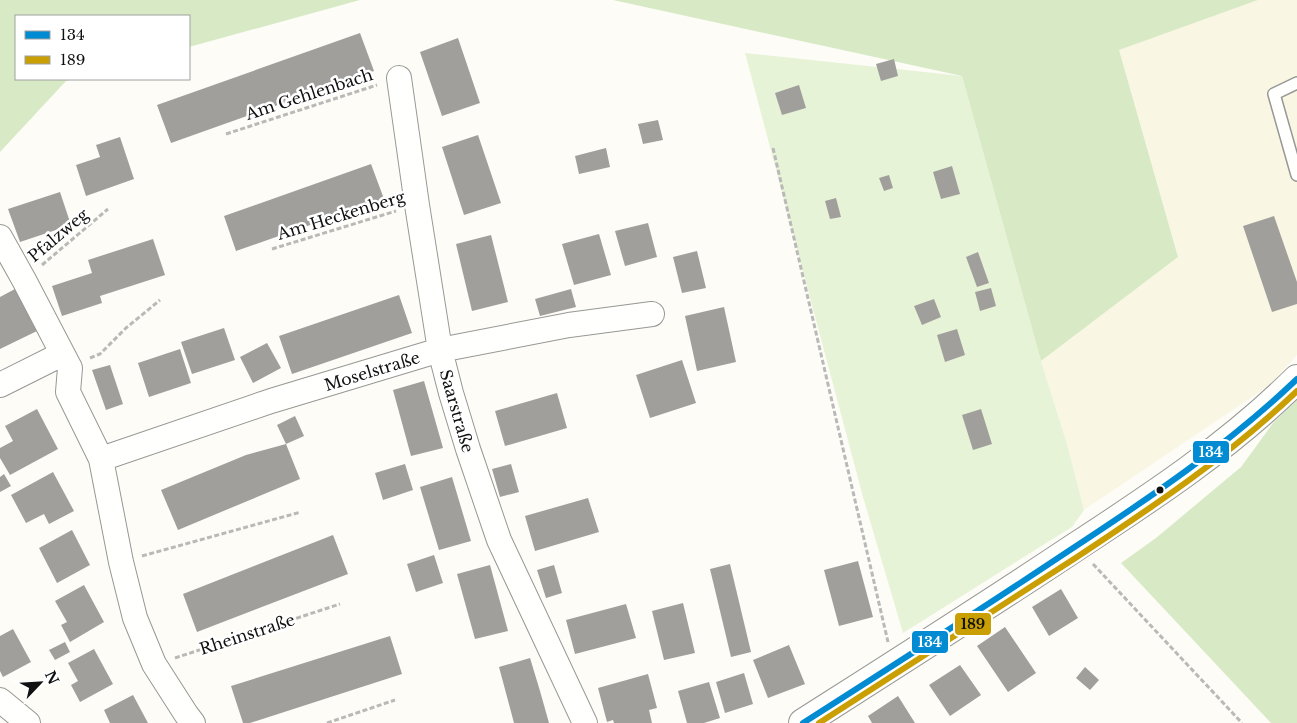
<svg xmlns="http://www.w3.org/2000/svg" width="1297" height="723" viewBox="0 0 1297 723" font-family="'Libre Baskerville',serif">
	<style>
		.farmland { fill: #f9f7e4 }
		.green { fill: #e7f3d7 }
		.forest { fill: #d8eac5 }
		.building { fill: #a19f9c }
		.lines { fill: none; stroke-linecap: round; stroke-linejoin: round }
		.service-casing { stroke: #979795; stroke-width: 14 }
		.minor-casing { stroke: #979795; stroke-width: 26 }
		.tertiary-casing { stroke: #979795; stroke-width: 30 }
		.path { stroke: #b9b9b8; stroke-width: 3; stroke-dasharray: 5 2.5; stroke-linecap: butt }
		.service { stroke: #fffffe; stroke-width: 11 }
		.minor { stroke: #fffffe; stroke-width: 24 }
		.tertiary { stroke: #fffffe; stroke-width: 28 }
		.bus-1-casing { stroke: #fff; stroke-width: 10 }
		.bus-2-casing { stroke: #fff; stroke-width: 10 }
		.bus-1 { stroke: #008bd2; stroke-width: 6 }
		.bus-2 { stroke: #c99f03; stroke-width: 6 }
		.bus-dot { fill: #111; stroke: #fff; stroke-width: 2 }
		.labels { text-anchor: middle; stroke-width: 5; stroke-linejoin: round; paint-order: stroke }
		.street-label { font-size: 16px; fill: #111; stroke: #fff }
		.line-badge { stroke: #fff; stroke-width: 2 }
		.badge-label { font-size: 14px; text-anchor: middle; font-weight: bold; fill: #fff }
		.pale-badge-label { font-size: 14px; text-anchor: middle; font-weight: bold; fill: #111 }
	</style>
	<rect width="100%" height="100%" fill="#fdfcf7"/>
	<path class="farmland" d="M1258 0H1297V355L1270 385 1084 510 1067 444 1041 361 1178 257 1118 50Z"/>
	<path class="green" d="M745 53 962 76 1041 361 1067 444 1084 510 1072 527 903 633 863 497Z"/>
	<path class="forest" d="M0 0H360L189 47V16H16V79H73L66 81 0 152Z
		M613 0H1258L1119 50 1178 257 1041 361 962 76Z
		M1297 400V723H1271L1121 563 1156 538 1241 467 1273 423Z"/>
	<path class="building" d="M360 33 374 71 171 143 157 105Z
		M458 38 480 103 442 116 420 52Z
		M894 59 898 76 881 81 876 64Z
		M799 85 806 108 782 115 775 93Z
		M658 120 663 140 643 144 638 124Z
		M478 135 501 203 464 215 442 147Z
		M120 137 134 179 86 196 76 165 100 157 96 145Z
		M606 148 610 167 579 174 575 156Z
		M371 164 384 199 236 251 224 216Z
		M952 166 960 194 941 199 933 172Z
		M889 175 893 188 884 191 879 178Z
		M60 192 71 225 20 242 8 209Z
		M836 198 841 217 830 219 825 201Z
		M1274 216 1297 282V304L1272 312 1243 226Z
		M648 223 657 257 625 266 615 231Z
		M599 234 611 275 574 285 562 244Z
		M491 235 508 302 472 311 456 244Z
		M153 239 165 275 100 296 102 303 62 316 52 286 92 273 88 260Z
		M697 251 706 288 682 293 673 257Z
		M978 252 989 283 977 287 966 257Z
		M991 288 996 306 980 311 975 292Z
		M15 289 37 331 0 349V297Z
		M571 289 576 307 540 316 535 299Z
		M399 295 412 333 292 374 279 336Z
		M934 299 941 317 922 325 914 306Z
		M724 307 736 362 697 371 685 316Z
		M224 328 235 360 192 374 181 342Z
		M957 329 965 355 945 362 937 335Z
		M267 343 281 368 253 383 240 357Z
		M180 349 191 383 149 397 138 363Z
		M682 360 696 403 650 418 636 375Z
		M110 365 123 404 106 410 92 370Z
		M424 381 443 448 411 456 393 390Z
		M557 393 567 428 505 446 495 411Z
		M37 409 58 449 10 475 0 458V448L13 441 5 426Z
		M981 409 992 444 973 450 962 415Z
		M295 416 304 436 286 444 277 425Z
		M286 444 300 479 178 530 161 490 246 455Z
		M405 464 413 490 383 500 375 473Z
		M511 464 519 492 500 497 492 469Z
		M53 472 74 511 49 524 44 514 26 523 11 495Z
		M4 474 11 486 0 492V477Z
		M452 477 471 541 439 550 420 487Z
		M588 498 599 532 535 551 525 516Z
		M72 530 90 565 57 583 39 548Z
		M333 535 348 574 197 632 183 594Z
		M434 555 443 583 416 592 407 564Z
		M858 561 873 617 839 626 824 570Z
		M730 564 751 652 731 657 710 569Z
		M490 565 508 631 475 639 457 574Z
		M554 565 562 593 546 598 537 570Z
		M84 585 104 622 70 642 61 625 67 622 55 601Z
		M1061 589 1078 618 1049 636 1032 607Z
		M683 603 695 653 664 660 652 611Z
		M626 604 636 638 575 654 566 620Z
		M1005 627 1036 673 1008 692 977 646Z
		M13 629 31 662 3 677 0 671V636Z
		M390 636 402 674 250 723H243L231 686Z
		M65 642 70 652 55 660 49 650Z
		M789 645 805 684 768 698 753 660Z
		M94 649 113 684 80 702 71 685 78 681 68 663Z
		M530 658 540 691 549 723H514L499 667Z
		M960 665 981 695 950 716 929 685Z
		M1085 667 1099 680 1090 690 1076 678Z
		M744 673 753 704 725 713 716 682Z
		M648 674 657 708 649 710 652 723H614L613 720 607 722 598 688Z
		M709 682 720 718 704 723H687L678 691Z
		M133 695 148 723H110L104 710Z
		M898 696 915 723H872L868 716Z"/>
	<g class="lines">
		<defs>
			<path id="service" d="M1297 83 1274 94 1297 175"/>
			<path id="minor" d="M399 78 417 205 440 350 451 393 468 449 499 540 585 723
				M0 237 24 280 70 368 68 392 101 459 121 562 135 618 154 664 186 714 193 723
				M0 385 62 354
				M101 459 271 401 440 350 569 325 652 314
				M0 700 28 723"/>
			<path id="tertiary" d="M803 723C894 665 984 608 1074 548 1152 497 1231 445 1297 379"/>
		</defs>
		<use href="#service" class="service-casing"/>
		<use href="#minor" class="minor-casing"/>
		<use href="#tertiary" class="tertiary-casing"/>
		<path class="path" d="M226 134 377 85
			M773 148 888 642
			M272 249 396 211
			M42 265 108 209
			M90 358 100 354 126 328 160 300
			M142 556 301 512
			M1093 564 1242 723
			M175 658 340 604
			M327 723 395 700"/>
		<use href="#service" class="service"/>
		<use href="#minor" class="minor"/>
		<use href="#tertiary" class="tertiary"/>
		<defs>
			<path id="bus-1" d="M803 723C891 667 980 610 1067 552 1148 499 1227 446 1297 379"/>
			<path id="bus-2" d="M819 723C905 668 991 613 1077 557 1154 506 1230 455 1297 391"/>
		</defs>
		<use href="#bus-1" class="bus-1-casing"/>
		<use href="#bus-2" class="bus-2-casing"/>
		<use href="#bus-1" class="bus-1"/>
		<use href="#bus-2" class="bus-2"/>
	</g>
	<circle class="bus-dot" cx="1160" cy="490" r="4.5"/>
	<g class="labels">
		<g class="street-label">
			<text transform="translate(309 94) rotate(-18)" y="6">Am Gehlenbach</text>
			<text transform="translate(341 215) rotate(-17)" y="6">Am Heckenberg</text>
			<text transform="translate(58 235) rotate(-40)" y="6">Pfalzweg</text>
			<text transform="translate(372 371) rotate(-17)" y="6">Moselstraße</text>
			<text transform="translate(457 411) rotate(74)" y="6">Saarstraße</text>
			<text transform="translate(247 634) rotate(-18)" y="6">Rheinstraße</text>
		</g>
	</g>
	<g class="line-badge">
		<rect x="1192" y="440" width="38" height="24" rx="5" fill="#008bd2"/>
		<rect x="954" y="612" width="38" height="24" rx="5" fill="#c99f03"/>
		<rect x="911" y="630" width="38" height="24" rx="5" fill="#008bd2"/>
	</g>
	<g class="badge-label">
		<text x="1211" y="457">134</text>
		<text x="930" y="647">134</text>
	</g>
	<g class="pale-badge-label">
		<text x="973" y="629">189</text>
	</g>
	<rect x="15" y="15" width="175" height="65" fill="#ffffff" stroke="#a0a0a0"/>
	<rect x="25" y="31" width="25" height="8" fill="#008bd2" stroke="#a0a0a0"/>
	<text x="60" y="40" font-size="15" fill="#111111">134</text>
	<rect x="25" y="56" width="25" height="8" fill="#c99f03" stroke="#a0a0a0"/>
	<text x="60" y="65" font-size="15" fill="#111111">189</text>
	<g transform="translate(40 683) rotate(65)" stroke="#ffffff" stroke-width="4" paint-order="stroke">
	<path d="M0-4L9 19L0 12L-9 19Z" fill="#111111"/>
	<text y="-8" font-size="14" font-weight="bold" text-anchor="middle" fill="#111111">N</text>
	</g>
</svg>
